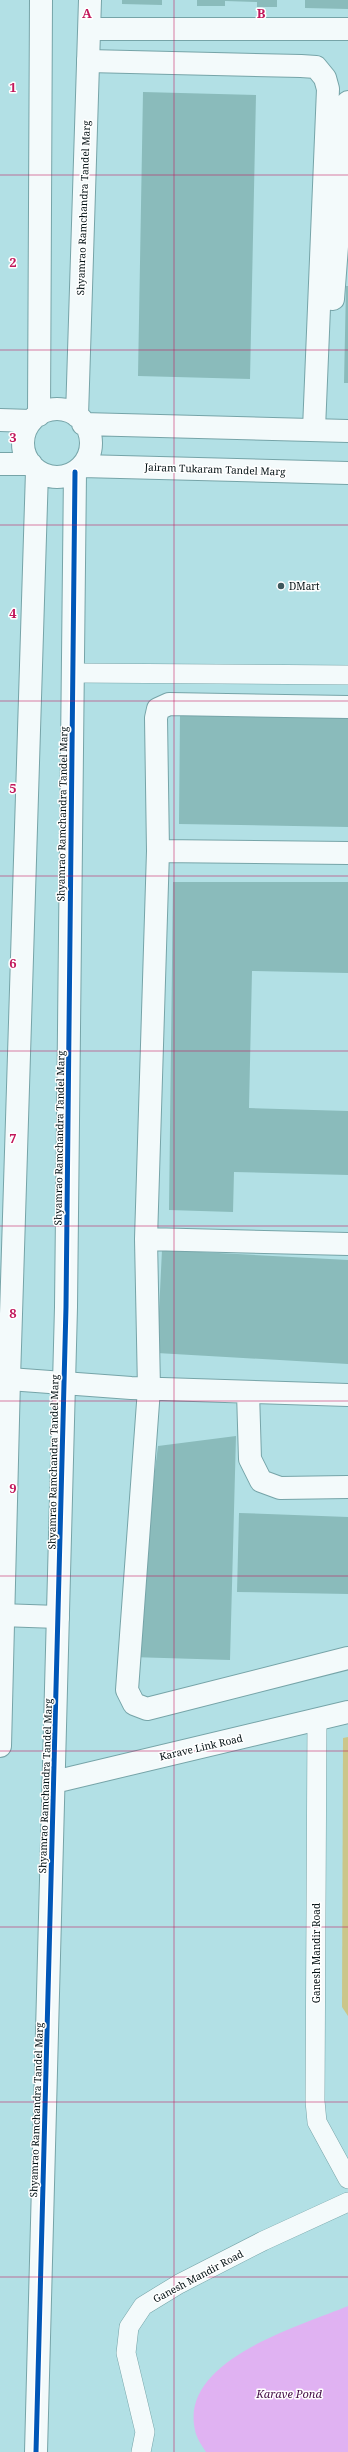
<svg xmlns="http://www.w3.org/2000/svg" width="348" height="2452" viewBox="0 0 348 2452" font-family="'Noto Serif',serif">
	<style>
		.green { fill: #cbc68a }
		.water { fill: #e0b2f2 }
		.building { fill: #8abbbb }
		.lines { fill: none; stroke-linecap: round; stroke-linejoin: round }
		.service-casing { stroke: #76a4a8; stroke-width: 20 }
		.minor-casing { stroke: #76a4a8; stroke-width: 24 }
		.tertiary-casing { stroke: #76a4a8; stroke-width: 24 }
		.service { stroke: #f3fafb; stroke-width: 19 }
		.minor { stroke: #f3fafb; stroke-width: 22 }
		.tertiary { stroke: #f3fafb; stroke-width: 22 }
		.cycleway-casing { stroke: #fff; stroke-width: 8 }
		.cycleway { stroke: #0057b8; stroke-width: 5 }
		.grid { fill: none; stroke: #c2185b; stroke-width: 1; stroke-opacity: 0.55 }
		.poi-dot { fill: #3e585c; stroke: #fff; stroke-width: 1.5 }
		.labels { text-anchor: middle; stroke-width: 3; stroke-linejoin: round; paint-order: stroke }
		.street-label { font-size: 10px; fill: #000f12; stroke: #fff }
		.poi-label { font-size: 10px; fill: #000f12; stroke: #fff; text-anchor: start }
		.water-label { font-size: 11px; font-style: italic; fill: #440f47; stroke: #fff }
		.grid-label { font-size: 13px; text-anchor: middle; font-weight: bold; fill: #c2185b; stroke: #fff; stroke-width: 3; stroke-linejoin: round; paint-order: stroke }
	</style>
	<rect width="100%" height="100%" fill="#b2e0e5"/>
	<path class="green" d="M348 1737V2016L342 2007 343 1738Z"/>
	<path class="water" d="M348 2306V2452H206C202 2446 196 2437 195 2430 179 2360 300 2326 348 2306Z"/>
	<path class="building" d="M122 0H162V5L122 4Z
		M197 0H277V7H257V2L225 1V6H197Z
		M305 0H348V9L305 8Z
		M143 92 256 95 250 379 138 376Z
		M346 286H348V383H344Z
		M180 713 348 715V827L179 824Z
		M173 882H348V973L252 971 249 1108 348 1111V1175L234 1172 233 1212 169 1210Z
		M162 1250 348 1260V1364L157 1353Z
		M236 1436 230 1660 131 1657 158 1446Z
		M239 1513 348 1517V1594L237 1592Z"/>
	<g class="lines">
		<defs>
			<path id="service" d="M73 673 348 675
				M317 1719 315 2101 317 2122 348 2179
				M141 2452 145 2432 126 2353 129 2327 143 2306 179 2284 263 2241 348 2202"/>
			<path id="minor" d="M90 29H348
				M88 61 301 66 316 67 325 78 328 89 314 429
				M333 299 348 102
				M348 707 169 704 158 709 156 718 158 851 146 1239 149 1389 127 1690 134 1704 147 1709 348 1658
				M158 851 348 853
				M146 1239 348 1244
				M9 1379 131 1388 348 1395
				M248 1392 250 1459 261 1481 280 1488 348 1487
				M0 1615 58 1617"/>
			<path id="tertiary" d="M23 443a34 34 0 1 1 68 0a34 34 0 1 1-68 0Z
				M39 415 41 0
				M77 416 90 0
				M0 420 31 421
				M83 424 348 431
				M0 464H31
				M82 466 348 473
				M0 1746 9 1379 37 471
				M54 1782 348 1712
				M36 2452 66 1307 75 472"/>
		</defs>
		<use href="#service" class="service-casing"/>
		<use href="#minor" class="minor-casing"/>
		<use href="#tertiary" class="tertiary-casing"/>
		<use href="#service" class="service"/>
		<use href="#minor" class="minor"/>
		<use href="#tertiary" class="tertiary"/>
		<defs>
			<path id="cycleway" d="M36 2452 66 1307 75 472"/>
		</defs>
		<use href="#cycleway" class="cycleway-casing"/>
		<use href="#cycleway" class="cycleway"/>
	</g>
	<path class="grid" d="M174 0V2452M0 175H348M0 350H348M0 525H348M0 701H348M0 876H348M0 1051H348M0 1226H348M0 1401H348M0 1576H348M0 1751H348M0 1927H348M0 2102H348M0 2277H348"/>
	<circle class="poi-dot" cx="281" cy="586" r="4"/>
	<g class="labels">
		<g class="street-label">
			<text transform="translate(83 208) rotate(-88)" y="4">Shyamrao Ramchandra Tandel Marg</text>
			<text transform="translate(215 469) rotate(2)" y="4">Jairam Tukaram Tandel Marg</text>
			<text transform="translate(62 814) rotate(-89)" y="4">Shyamrao Ramchandra Tandel Marg</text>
			<text transform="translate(59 1138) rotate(-89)" y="4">Shyamrao Ramchandra Tandel Marg</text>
			<text transform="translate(53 1462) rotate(-89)" y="4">Shyamrao Ramchandra Tandel Marg</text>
			<text transform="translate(201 1747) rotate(-13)" y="4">Karave Link Road</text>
			<text transform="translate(45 1786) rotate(-88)" y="4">Shyamrao Ramchandra Tandel Marg</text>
			<text transform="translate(316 1953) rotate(-90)" y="4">Ganesh Mandir Road</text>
			<text transform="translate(36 2110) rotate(-88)" y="4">Shyamrao Ramchandra Tandel Marg</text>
			<text transform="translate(198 2276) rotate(-28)" y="4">Ganesh Mandir Road</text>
		</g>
		<g class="poi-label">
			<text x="289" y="590">DMart</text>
		</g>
		<g class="water-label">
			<text x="289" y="2398">Karave Pond</text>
		</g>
	</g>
	<g class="grid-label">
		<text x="87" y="18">A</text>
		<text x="261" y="18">B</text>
		<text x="13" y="92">1</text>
		<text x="13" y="267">2</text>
		<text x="13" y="442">3</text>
		<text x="13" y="618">4</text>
		<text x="13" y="793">5</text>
		<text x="13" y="968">6</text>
		<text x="13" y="1143">7</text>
		<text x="13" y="1318">8</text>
		<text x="13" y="1493">9</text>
	</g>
</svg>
